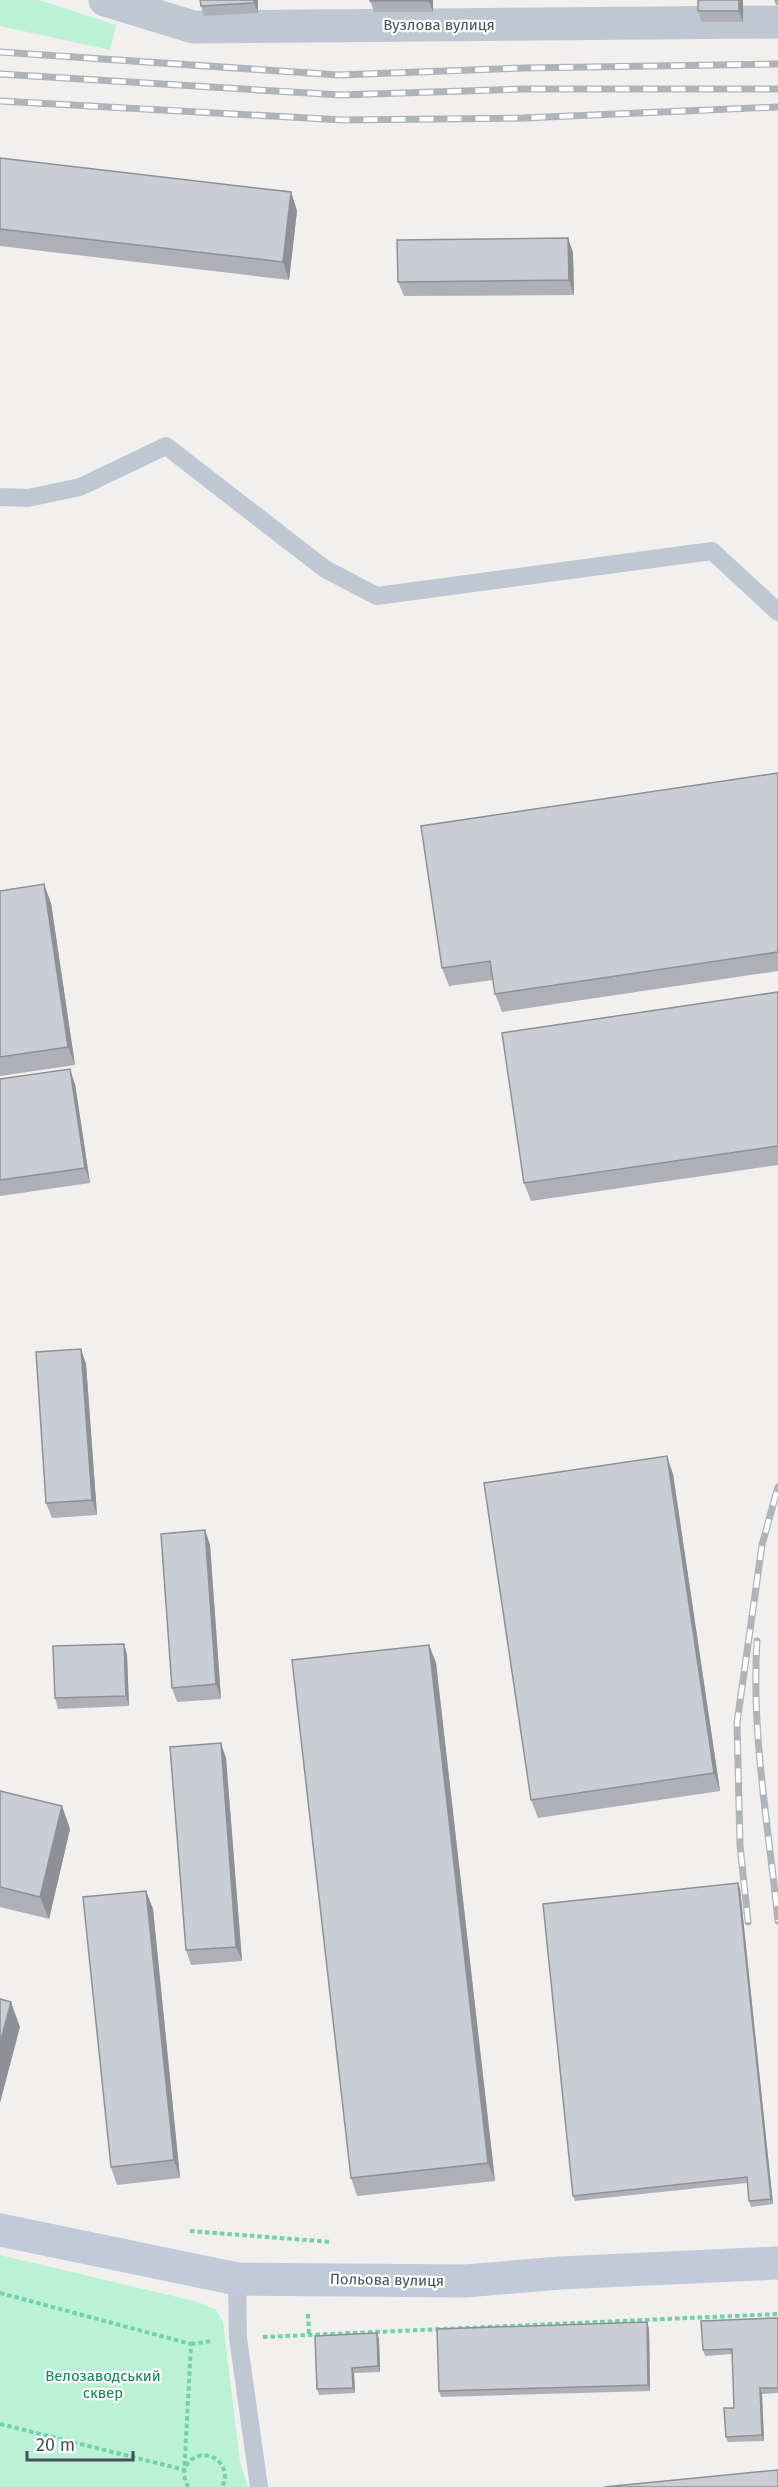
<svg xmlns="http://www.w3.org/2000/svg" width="778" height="2487" viewBox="0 0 778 2487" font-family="'Fira Sans',sans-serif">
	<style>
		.green { fill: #bbf2d6 }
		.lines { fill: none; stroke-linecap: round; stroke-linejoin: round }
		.path { stroke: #70d2ad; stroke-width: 4; stroke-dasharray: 4.5 3; stroke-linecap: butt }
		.service { stroke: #bfc8d2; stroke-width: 18 }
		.minor { stroke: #bfc8d2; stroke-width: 33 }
		.secondary { stroke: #c0cad9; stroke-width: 33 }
		.rail-casing { stroke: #b1b3ba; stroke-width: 7 }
		.rail { stroke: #fff; stroke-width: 4.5; stroke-dasharray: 14; stroke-linecap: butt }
		.wall { fill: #afb0b7 }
		.shaded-wall { fill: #8e9095 }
		.building { fill: #cbcdd5; stroke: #8e9095; stroke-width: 1.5 }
		.labels { text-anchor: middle; stroke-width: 4.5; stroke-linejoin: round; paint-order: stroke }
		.street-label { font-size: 15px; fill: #46505e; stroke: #fff }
		.park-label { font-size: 15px; fill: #118557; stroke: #fff }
	</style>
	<rect width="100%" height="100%" fill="#f2efef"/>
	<path class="green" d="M0 0H39L116 25 110 50 0 26Z
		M0 2255 198 2302 216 2310 223 2322 240 2462 248 2487H0Z"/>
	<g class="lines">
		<path class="path" d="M190 2231 332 2242
			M0 2293 191 2344 184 2476 188 2487
			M308 2314 309 2335
			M263 2337 778 2314
			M191 2344 211 2341
			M0 2424 185 2470
			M186 2466C201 2442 235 2462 222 2487"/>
		<path class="service" d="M0 497 28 498 80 487 166 446 325 569 377 596 712 551 778 612
			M237 2279 238 2338 259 2487"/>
		<path class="minor" d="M105 0 193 27 778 22"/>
		<path class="secondary" d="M0 2230 237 2279 465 2281 560 2273 778 2263"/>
		<defs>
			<path id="rail" d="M0 52 339 75 524 68 778 64
				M0 74 341 95 525 89H778
				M0 101 343 120 524 118 778 107
				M757 1641C751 1734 769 1829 778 1921
				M748 1922 740 1845 737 1723 762 1545 778 1487"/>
		</defs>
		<use href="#rail" class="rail-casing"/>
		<use href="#rail" class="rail"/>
	</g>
	<path class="wall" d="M258 0V13L204 16 201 6Z
		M370 0H433V12H374Z
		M743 0V22H702L698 11Z
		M774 0H778V5H776Z
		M0 158 291 192 297 211 289 280 0 246Z
		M568 238 573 253 574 295 404 296 398 282Z
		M778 773V971L502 1012 495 994 493 980 449 986 442 968Z
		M0 891 51 903 75 1065 0 1076Z
		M778 992V1165L531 1201 524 1183Z
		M0 1079 75 1084 90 1183 0 1196Z
		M81 1349 86 1364 97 1515 52 1518 46 1503Z
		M673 1474 720 1791 538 1818 531 1800Z
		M205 1530 210 1545 221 1699 177 1702 172 1688Z
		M124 1644 127 1655 129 1706 58 1709 55 1698Z
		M429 1645 436 1663 495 2181 357 2196 351 2178Z
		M226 1758 242 1961 191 1965 186 1950Z
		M0 1791 62 1806 70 1829 49 1919 0 1907Z
		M740 1889 773 2204 751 2207 749 2201 747 2183 575 2201 573 2196Z
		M146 1891 153 1909 180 2178 117 2185 111 2167Z
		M778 2318V2393L762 2394 764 2441 728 2442 726 2437 734 2408 732 2354 705 2356 703 2350Z
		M649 2328 650 2391 441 2397 439 2391Z
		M377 2333 379 2339 380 2372 354 2373 355 2393 319 2395 317 2389Z"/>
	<path class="shaded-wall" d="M254 0H258V13L254 3Z
		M429 0H433V12L429 1Z
		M739 0H743V22L739 11Z
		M291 192 297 211 289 280 283 262Z
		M568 238 573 253 574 295 569 280Z
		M44 884 51 903 75 1065 68 1047Z
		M70 1069 75 1084 90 1183 85 1168Z
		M81 1349 86 1364 97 1515 92 1500Z
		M667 1456 673 1474 720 1791 714 1773Z
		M205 1530 210 1545 221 1699 216 1684Z
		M124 1644 127 1655 129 1706 126 1696Z
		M429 1645 436 1663 495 2181 488 2163Z
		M221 1743 226 1758 242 1961 236 1947Z
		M62 1806 70 1829 49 1919 40 1897Z
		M738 1883 740 1889 773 2204 771 2199Z
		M146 1891 153 1909 180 2178 174 2160Z
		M11 2002 20 2027 0 2103V2043Z
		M647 2322 649 2328 650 2391 648 2385Z
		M377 2333 379 2339 380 2372 378 2366Z
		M352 2368 354 2373 355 2393 353 2388Z
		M760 2388 762 2394 764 2441 762 2435Z"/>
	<path class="building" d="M200 0H254V3L201 6Z
		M370 0H429V1H370Z
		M698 0H739V11H698Z
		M0 158 291 192 283 262 0 229Z
		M568 238 569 280 398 282 397 240Z
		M778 773V952L495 994 490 961 442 968 421 826Z
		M44 884 68 1047 0 1057V891Z
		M778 992V1146L524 1183 502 1033Z
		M70 1069 85 1168 0 1180V1079Z
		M81 1349 92 1500 46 1503 36 1352Z
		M667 1456 714 1773 531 1800 484 1483Z
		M205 1530 216 1684 172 1688 161 1534Z
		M124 1644 126 1696 55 1698 53 1646Z
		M429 1645 488 2163 351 2178 292 1660Z
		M221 1743 236 1947 186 1950 170 1747Z
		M0 1791 62 1806 40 1897 0 1887Z
		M738 1883 771 2199 749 2201 747 2177 573 2196 543 1904Z
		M146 1891 174 2160 111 2167 83 1897Z
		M0 1999 11 2002 0 2043Z
		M778 2318V2388H760L762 2435 726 2437 724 2408H734L732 2349 703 2350 701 2321Z
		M647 2322 648 2385 439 2391 437 2329Z
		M377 2333 378 2366 352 2368 353 2388 317 2389 315 2336Z
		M778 2470V2487H604Z"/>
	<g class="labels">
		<g class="street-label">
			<text x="439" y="30">Вузлова вулиця</text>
			<text transform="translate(387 2280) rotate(1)" y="5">Польова вулиця</text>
		</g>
		<g class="park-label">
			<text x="103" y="2381">Велозаводський<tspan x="103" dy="17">сквер</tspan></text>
		</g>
	</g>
	<path d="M27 2451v9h106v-9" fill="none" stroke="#46505e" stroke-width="3"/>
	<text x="36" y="2451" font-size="18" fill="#46505e" stroke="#ffffff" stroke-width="4.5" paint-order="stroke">20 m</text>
</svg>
